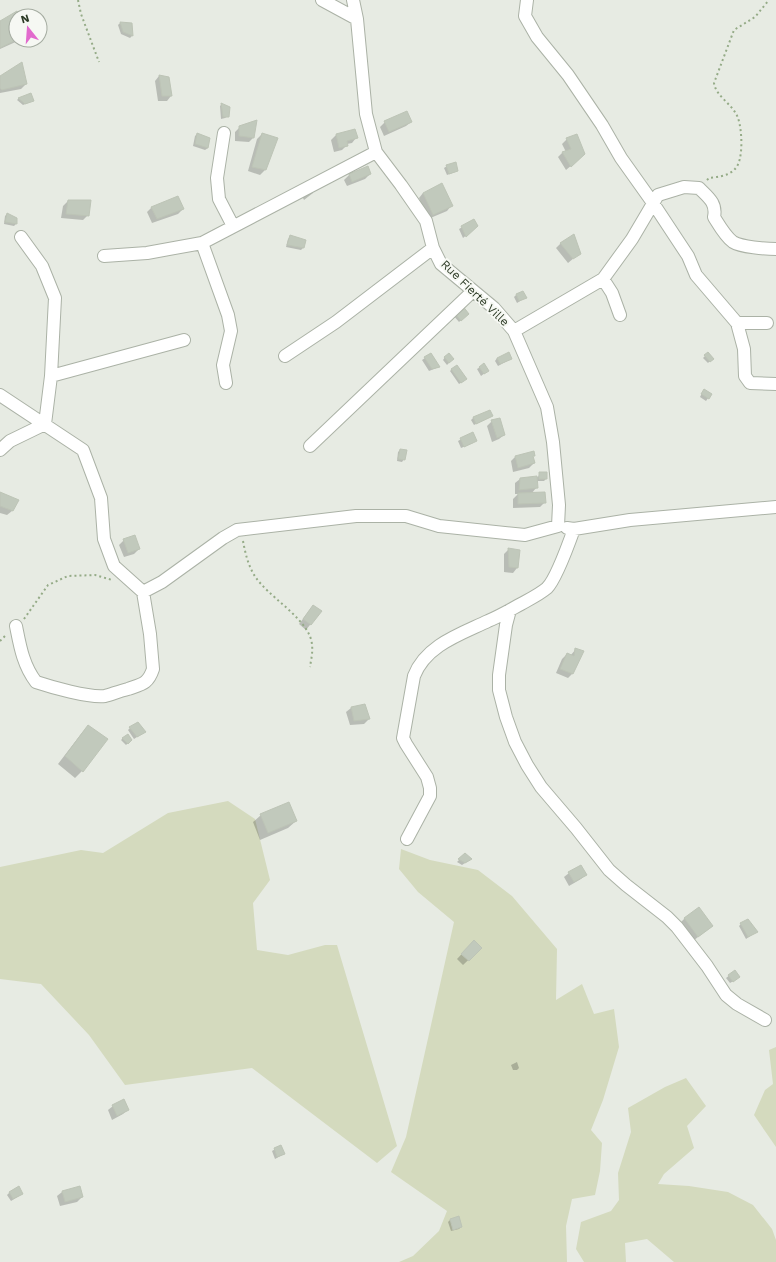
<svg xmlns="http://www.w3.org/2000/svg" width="776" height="1262" viewBox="0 0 776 1262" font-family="'Work Sans',sans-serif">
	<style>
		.green { fill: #d4dabe }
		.shadow { fill: #0003 }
		.building { fill: #c1c9bc; stroke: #bdc4b6 }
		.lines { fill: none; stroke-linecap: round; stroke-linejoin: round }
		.minor-casing { stroke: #abb2a6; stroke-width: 14 }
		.path { stroke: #95ab87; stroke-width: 2; stroke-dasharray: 2 3; stroke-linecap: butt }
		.minor { stroke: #fff; stroke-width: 12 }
		.labels { text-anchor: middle; stroke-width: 4; stroke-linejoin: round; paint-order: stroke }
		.street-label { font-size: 12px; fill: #2c3a25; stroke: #f6f8f3 }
	</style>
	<rect width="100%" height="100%" fill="#e7ebe3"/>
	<path class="green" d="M228 801 255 819 270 880 253 903 257 950 288 955 325 945H337L397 1146 377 1163 252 1068 125 1085 89 1035 41 984 0 979V867L81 850 103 853 168 813Z
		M401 849 430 860 478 870 512 896 557 949 556 1000 582 984 594 1014 614 1009 619 1047 603 1100 591 1130 602 1143 600 1171 595 1195 572 1199 566 1226 567 1262H399L413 1256 439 1231 447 1211 391 1172 406 1137 454 922 418 892 399 869Z
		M776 1047V1147L754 1115 765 1090 773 1084 769 1050Z
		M686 1078 706 1106 687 1126 694 1148 664 1174 658 1184 689 1186 728 1192 753 1205 772 1229 776 1240V1262H674L647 1239 625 1243 626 1262H584L576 1249 581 1222 611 1211 619 1200 618 1173 631 1132 628 1108 665 1087Z"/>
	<path class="shadow" d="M17 13 18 16H16V40H20L0 49V22Z
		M120 23 131 24 132 36 130 38 121 34 118 25Z
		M159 76 169 78 171 96 167 101H158L155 81Z
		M0 77 26 84 21 89 0 93Z
		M31 95 32 100 30 102 23 105 17 100 19 98Z
		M222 104 228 116 225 118 221 119 220 106Z
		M385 122H411L406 126 384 136 380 127Z
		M240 127 253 138 249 142 235 141V132Z
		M355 130 356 138 352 143 347 144V145L342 150 334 152 331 140 336 135Z
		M197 134 209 138 208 148 205 150 193 146 195 136Z
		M262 134 265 170 260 175 248 171 257 139Z
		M567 139 579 159 566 170 558 157 562 153 566 152 562 144Z
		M447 166 457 170 455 172 447 175 444 168Z
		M367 168 370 174 365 179 347 186 344 180 349 175Z
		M311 188 313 193 304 200 301 194Z
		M423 193 451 206 447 211 428 219 419 198Z
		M68 201 88 215 83 220 61 218 63 206Z
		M152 207 183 209 178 214 152 223 147 212Z
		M7 214 16 218V224L14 226 4 224 5 216Z
		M474 220 477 226 463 238 459 229Z
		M290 237 305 240 303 248 301 250 286 247 288 239Z
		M561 243 580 253 568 263 556 248Z
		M516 295 525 298 517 303 514 297Z
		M468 314 459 322 453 315Z
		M431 354 439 367 429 371 422 360Z
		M707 354 712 359 708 363 703 358Z
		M445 357 451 361 447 365 443 360Z
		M497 358 511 359 498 366 495 361Z
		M484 365 485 373 481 376 477 369Z
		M452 369 464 381 459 384 450 371Z
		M702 393 711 394 706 401 700 397Z
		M492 416 474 425 471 420 474 417Z
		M492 421 504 435 499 439 492 442 487 426Z
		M472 433 473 443 461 448 458 441Z
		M400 450 404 459 402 462 397 461 398 452Z
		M534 455 532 457 534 463 529 468 513 472 511 461 515 457Z
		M540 473 546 479 544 481H536L537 487 531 494 545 502 540 507 513 508V499L518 494H515V483L520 479 538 477Z
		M0 493 17 501 12 511 7 515 0 513Z
		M124 540 139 549 134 554 124 557 119 545Z
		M508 550 519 551 517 568 513 573 504 572V554Z
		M313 606 321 611 306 630 299 624Z
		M576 649 573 673 568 678 556 673 562 659 567 654 570 656Z
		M364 705 369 719 364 724 350 725 346 712 351 708Z
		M88 726 82 771 75 778 58 764 81 734Z
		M130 728 143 733 134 739 128 730Z
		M123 738 131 740 126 745 121 740Z
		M261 815 296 821 288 828 260 840 253 822Z
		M465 854 468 861 462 865 457 862Z
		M569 873 586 874 581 879 569 886 564 877Z
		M685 918 712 926 693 941 680 923Z
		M741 924 756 932 746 939 739 926Z
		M474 941 481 948 463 965 457 959Z
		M735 971 737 979 730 983 726 978Z
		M517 1062 519 1068 517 1070H513L511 1065Z
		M113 1106 128 1109 123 1114 112 1120 108 1110Z
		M280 1146 284 1154 275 1159 272 1151Z
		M62 1192 82 1197 77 1202 60 1206 57 1196Z
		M9 1193 22 1194 11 1201 7 1195Z
		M450 1220 461 1227 459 1229 451 1231 448 1222Z"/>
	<path class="building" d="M17 11 19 16H16V40L0 48V21Z
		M120 22 132 23 133 36 123 32Z
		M22 62 27 84 2 90 0 88V76Z
		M159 75 169 77 172 96H162Z
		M31 93 34 101 25 104 18 98Z
		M221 103 230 107 229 117H223Z
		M407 111 412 122 389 132 384 121Z
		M257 120 254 138 239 136V126Z
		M355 129 358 138 347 141 348 146 339 148 336 134Z
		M197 133 210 138 208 148 195 144Z
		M262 133 278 138 266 170 252 167Z
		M577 134 585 154 571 167 562 152 571 149 566 138Z
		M456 162 458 171 449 174 446 165Z
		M368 166 371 174 352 182 349 174Z
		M442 183 453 206 433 215 423 193Z
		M178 196 184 209 157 219 151 207Z
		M68 200H91L89 216 66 214Z
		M7 213 17 218V224L5 222Z
		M474 219 478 226 466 237 461 226Z
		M574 234 581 254 573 259 560 243Z
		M290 235 306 240 304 248 287 245Z
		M523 291 527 298 519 301 516 294Z
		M462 305 469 314 461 321 454 312Z
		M509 352 512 359 500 364 497 358Z
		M708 352 714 359 710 362 704 355Z
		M431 353 440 367 432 369 424 357Z
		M449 353 454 359 449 363 444 357Z
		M484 363 489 371 484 374 479 367Z
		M457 365 467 379 461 383 451 369Z
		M704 389 712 394 709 399 701 394Z
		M490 410 493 416 476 424 473 417Z
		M500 418 505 435 497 438 491 420Z
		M473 432 477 441 464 447 460 438Z
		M400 449 407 450 405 460 398 459Z
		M534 451 535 456H533L535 463 518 468 515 456Z
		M539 472H547V479H539Z
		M537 476 538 488 519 490 520 478Z
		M0 492 19 500 13 511 0 506Z
		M545 492 546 503 518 504V493Z
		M135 535 140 549 128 553 123 539Z
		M508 548 520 550 518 568 509 567Z
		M313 605 322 611 311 625 303 619Z
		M575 648 584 651 573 674 560 669 567 653 574 656Z
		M365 704 370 719 354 721 351 707Z
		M138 722 146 732 137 737 129 727Z
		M88 725 108 739 83 772 65 756Z
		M128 734 132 740 128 744 122 738Z
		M289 802 297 821 268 833 260 814Z
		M465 853 472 859 465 863 458 859Z
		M581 865 587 875 574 882 568 872Z
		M699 907 713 926 698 937 684 918Z
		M748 919 758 932 748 937 740 923Z
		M474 940 482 948 469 961 461 954Z
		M735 970 740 977 733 982 728 975Z
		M124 1099 129 1110 117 1116 112 1105Z
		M281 1145 285 1154 277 1157 274 1148Z
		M19 1186 23 1194 13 1199 9 1192Z
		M80 1186 83 1197 65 1202 62 1191Z
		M459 1216 462 1227 453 1230 450 1219Z"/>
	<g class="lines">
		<defs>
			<path id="minor" d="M322 0 357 19
				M527 0 525 16 537 37 568 75 602 125 621 158 653 203 688 256 696 275 737 323H767
				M224 133 217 178 219 199 233 226
				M202 243 228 315 231 331 223 365 226 383
				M104 256 147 253 202 243 376 152
				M603 279 612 293 620 315
				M737 323 744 349 745 376 750 383 776 384
				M514 331 603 279 632 239 658 195 684 187 699 188C708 197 717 203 714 217 719 225 725 236 733 242 741 247 766 249 776 249
				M285 356 336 322 433 248
				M51 376 184 340
				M0 395 83 450 101 498 104 539 114 566 143 592 150 634 153 669C148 684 142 684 128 689 120 691 112 694 105 696 89 698 51 687 36 682 23 665 20 646 16 626
				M310 446 473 291
				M0 450 10 441 45 424 51 376 55 298 42 266 21 237
				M567 528 574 529 630 520 776 507
				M143 592 162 582 223 538 237 530 356 516H406L439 526 525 535 558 526 559 505 553 442 547 407 514 331 494 308 441 264 433 248 426 221 401 185 376 152 366 114 357 19 353 0
				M510 610 506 625 499 675V690L506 717 515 742 527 765 541 787 576 828 609 870 626 885 667 917 677 927 707 966 726 995 737 1004 765 1020
				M407 839 430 796V788L427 777 406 744 403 738 414 676C426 645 461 634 488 621 500 616 510 610 521 604 530 599 540 594 547 588 556 579 569 543 574 529"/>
		</defs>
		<use href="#minor" class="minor-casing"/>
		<path class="path" d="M78 0 81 14 99 62
			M707 180 709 178C717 177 729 176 735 169 744 160 742 129 738 118 733 104 716 97 714 83L734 30 755 17 769 0
			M243 541C246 557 250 573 262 585 276 601 311 623 312 645 313 652 311 660 310 667
			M24 619 48 585 68 576 95 575 112 580
			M0 641 6 635"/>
		<use href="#minor" class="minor"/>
	</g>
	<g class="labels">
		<g class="street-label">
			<text transform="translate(475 293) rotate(44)" y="4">Rue Fierté Ville</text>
		</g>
	</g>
	<g transform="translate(28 28) rotate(343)"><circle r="19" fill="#f6f8f3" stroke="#a5aca1"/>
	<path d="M0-3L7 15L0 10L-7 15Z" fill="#e26acd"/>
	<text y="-6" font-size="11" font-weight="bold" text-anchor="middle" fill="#2c3a25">N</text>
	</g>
</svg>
